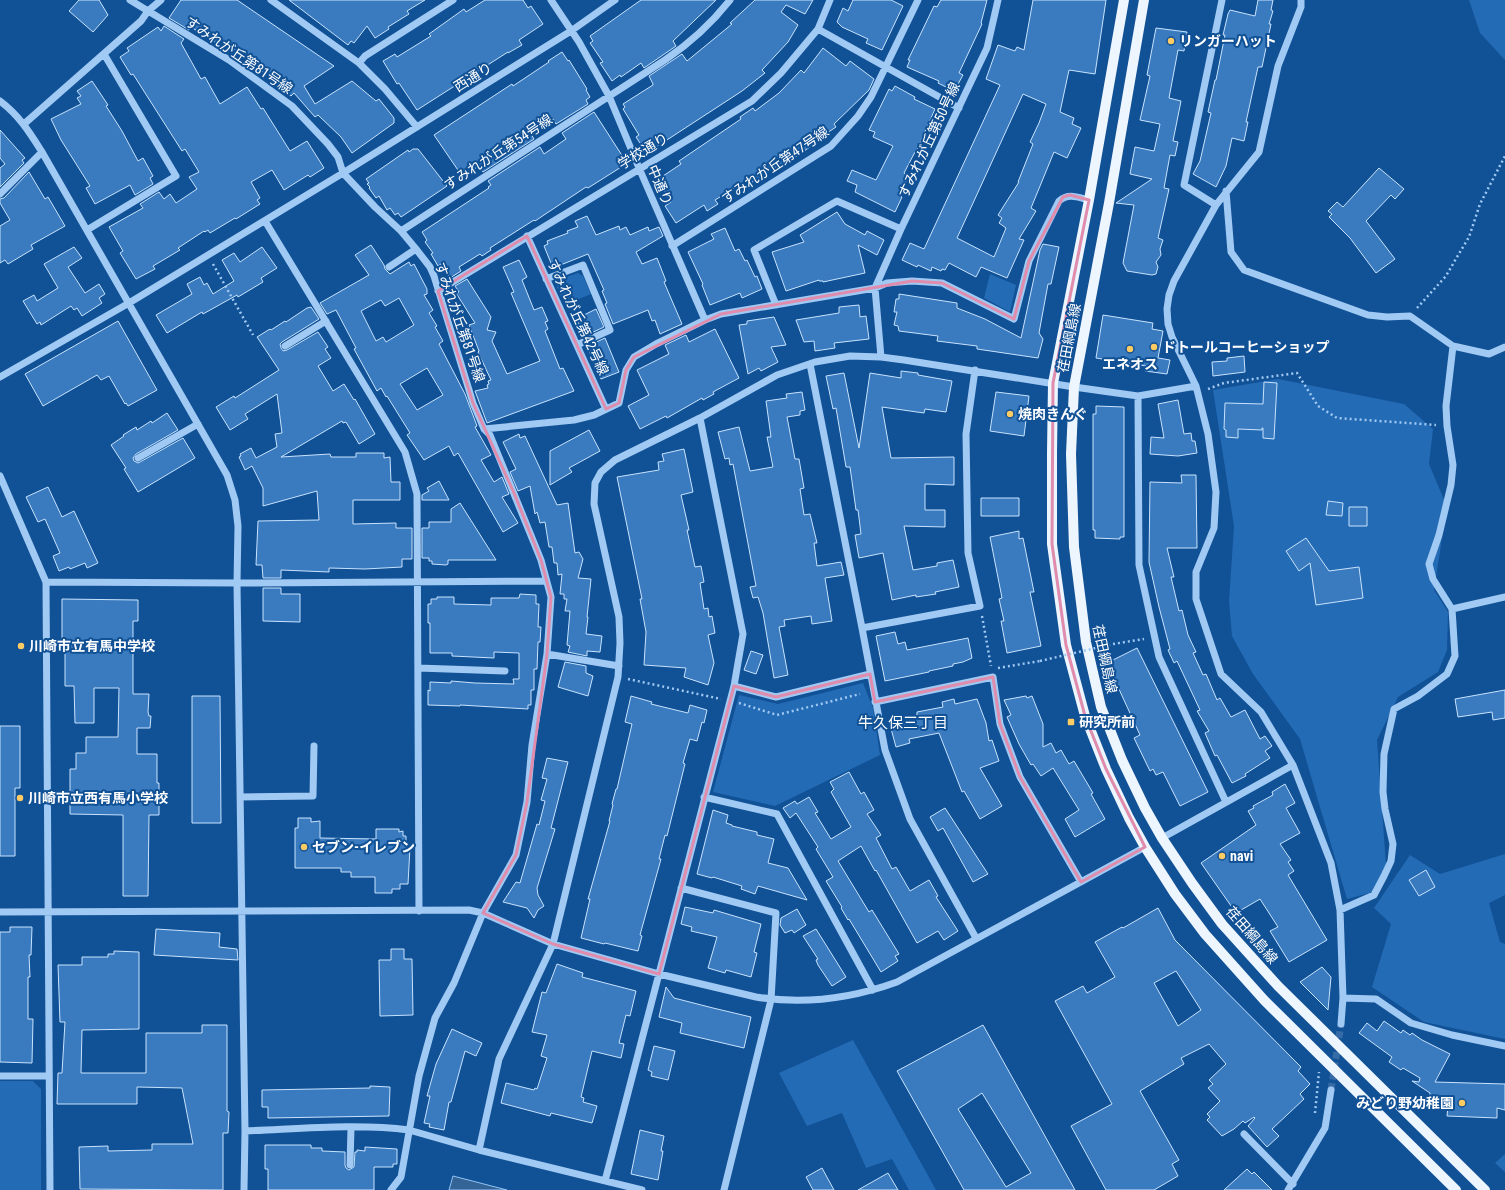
<svg xmlns="http://www.w3.org/2000/svg" width="1505" height="1190" viewBox="0 0 1505 1190" font-family="'Roboto Condensed','Noto Sans JP',sans-serif">
	<style>
		.green { fill: #246bb5 }
		.water { fill: #346395; stroke: #92c5f7 }
		.building { fill: #3a7abe; stroke: #c8e3fe; fill-rule: evenodd }
		.lines { fill: none; stroke-linecap: round; stroke-linejoin: round }
		.minor-tunnel { stroke: #356ba6; stroke-width: 7; stroke-dasharray: 7 3.5; stroke-linecap: butt }
		.path { stroke: #a0c9f3; stroke-width: 2.5; stroke-dasharray: 2 3; stroke-linecap: butt }
		.minor { stroke: #a0c9f3; stroke-width: 7 }
		.major { stroke: #edf5ff; stroke-width: 10 }
		.path-bridge { stroke: #a0c9f3; stroke-width: 2.5; stroke-dasharray: 2 3; stroke-linecap: butt }
		.marked { fill: none; stroke: #e08cad; stroke-width: 3; stroke-linejoin: round }
		.poi-dot { fill: #ffcb63; stroke: #115196; stroke-width: 1.5 }
		.labels { text-anchor: middle; stroke-width: 4; stroke-linejoin: round; paint-order: stroke }
		.poi-label { font-size: 14px; font-weight: bold; fill: #fff; stroke: #115196; text-anchor: start }
		.street-label { font-size: 14px; fill: #fff; stroke: #115196 }
		.neighbourhood-label { font-size: 15px; fill: #fff; stroke: #115196 }
	</style>
	<rect width="100%" height="100%" fill="#115196"/>
	<path class="green" d="M1469 0H1505V60L1480 33Z
		M578 273 583 276 591 294 565 305 557 287 560 279Z
		M990 274 1016 285 1010 312 984 298Z
		M1278 379 1404 404 1433 429 1429 464 1445 502 1441 545 1434 590 1448 612 1447 650 1438 672 1398 697 1377 740 1386 865 1373 892 1347 899 1300 739 1253 674 1232 636 1229 601 1234 526 1213 390Z
		M863 683 873 708 880 755 775 806 713 792 739 695 778 704Z
		M1505 854V895L1489 903 1500 942 1505 944V1039L1424 1022 1372 987 1391 924 1374 908 1410 855 1440 874Z
		M853 1040 936 1190H909L892 1159 866 1168 842 1113 807 1126 779 1073Z
		M0 1081H33L41 1089V1190H0Z
		M1505 1154V1172L1495 1163Z"/>
	<path class="water" d="M453 1176 507 1190H449Z"/>
	<path class="building" d="M79 0H99L108 15 93 32 69 11Z
		M181 0H237L334 66 304 86 315 104 352 81 376 101 379 99 394 118V123L352 153 341 137 318 115 315 117 294 93 291 96 276 84 277 83 212 32 221 46 191 27 189 30 169 18Z
		M289 0H425L407 11 409 14 388 27 389 29 375 38 367 26 354 43 351 41 348 45Z
		M485 0H523L528 8 531 6 543 24 519 40 522 45 508 53V52L417 110 399 83 397 84 383 61 395 54 397 57 431 36 429 34 464 9 466 12Z
		M641 0H716L673 41 676 46 644 68 641 63 621 77 620 75 612 81 600 63 603 62 590 43 593 41 590 36Z
		M755 0H813L805 14 786 5 781 12 798 25 788 42 762 70 765 73 742 91 650 151 649 150 646 152 636 137 639 135 623 109 625 107 623 104 653 85V84L649 76 682 54 687 61 732 24 730 23Z
		M853 0H891L903 6 882 50 866 43 868 39 842 27 837 22 843 8 848 11Z
		M941 0H987L981 23 982 24 959 73 963 75 957 86 954 84 950 89 938 83 939 81 907 67 910 60H908L934 6 937 7Z
		M1033 0H1106L1095 74 1069 70 1060 112 1074 118 1072 124 1081 128 1067 158 1054 152 1031 208 1036 211 1019 239 1024 240 1007 278 981 267 976 277 949 263 945 270 942 269 941 271 932 267 931 271 918 265 917 267 902 260 910 243 924 249 1000 85 986 79 998 45 1015 51 1017 47 1024 50ZM1023 94 1046 104 1039 123 1030 142 1033 144 1018 182H1019L998 215 1002 218 999 223 1006 228 994 257 957 238Z
		M1258 0H1273L1271 10 1273 11 1269 24H1271L1262 67H1258L1246 122H1248L1244 141 1232 138 1226 166 1216 187 1193 174 1200 161 1211 113 1208 112 1215 80H1216L1225 35H1223L1228 14 1230 10 1255 16Z
		M164 26 184 39 181 43 201 79 205 77 220 104 247 87 261 109 263 108 290 151 307 141 324 168 310 177 308 175 284 190 272 170 251 182 260 198 257 200 260 204 236 219 235 218 210 233 208 230 205 232 204 231 178 248 180 250 153 266 155 269 136 279 120 253 123 251 109 227 143 208 140 204 159 192 164 199 170 194 176 203 197 189 189 177 199 172 185 149 182 151 133 74 131 75 120 57 129 51 127 48 158 27 161 31Z
		M1156 28 1187 32 1184 51 1178 50 1169 98 1181 101 1173 141 1178 142 1175 156 1170 155 1164 188 1169 189 1158 238 1163 240 1160 249 1161 255 1156 262 1158 267 1156 274 1152 275 1127 271 1123 263 1134 205 1116 203 1152 179 1130 174 1135 147 1154 151 1160 124 1140 120 1150 76 1147 75Z
		M823 48 846 66 850 61 874 79 869 90 834 124 836 127 812 143 813 145 777 169 776 167 751 183 749 179 715 200 718 204 707 211 704 205 676 223 665 206 671 202 657 180 681 164 679 161 741 119 740 117 753 108 755 111 779 93 801 70 804 73Z
		M562 52 568 61 569 60 587 89 586 90 590 97 586 100 588 104 556 124 553 119 531 134 534 139 483 172 479 166 462 176 434 135 512 84 513 86 549 62 548 61Z
		M92 81 108 105 106 106 122 131 138 161 143 158 153 176 150 178 153 184 135 195 130 185 95 204 86 188 90 186 61 140 51 119 81 104 77 98 81 96 77 91Z
		M895 86 915 97 914 99 935 109 916 152H915L904 173 909 176 899 195 902 197 895 212 855 192 857 185 847 181 852 170 876 180 893 146 873 137 875 132 869 130 889 89 892 91Z
		M594 112 623 157 622 158 626 164 588 188 586 187 535 221 534 220 490 248 491 250 482 256 480 254 459 267 461 271 450 278 441 264 438 266 431 254 433 253 425 242 427 240 422 232 489 188 488 187 491 185 488 181 540 147 544 154 566 139 562 133Z
		M0 130 25 158 22 160 24 163 0 187V168L5 164 0 158Z
		M413 149H418L447 186 401 217 398 213 395 215 390 208 387 210 379 196 376 198 369 188 370 187 367 184 369 183 366 179 408 150 409 152Z
		M1379 168 1404 189 1395 199 1391 195 1366 221 1395 259 1376 273 1350 238 1329 217 1332 214 1328 211 1337 202 1343 207Z
		M29 172 45 199 48 197 65 226 31 245 33 249 8 264 5 260 0 263V226L10 220 0 203V199L4 198Z
		M837 212 845 224 865 235 867 231 884 240 877 255 858 245 865 273 823 282V281H819V280L786 291 772 252 804 242 800 235Z
		M587 216 596 235 619 226 620 230 626 227 630 235 648 227 649 231 659 227 663 236 636 252 642 264 657 258 666 281 664 282 682 324 660 334 655 320 652 321 648 310 613 324 605 304 607 303 602 291 604 290 588 254 553 268 544 246 548 244 547 241 568 233 567 231 578 227 575 221Z
		M725 228 735 251 739 249 745 261 747 260 755 277 757 276 762 289 742 298 740 293 710 305 702 285 703 284 688 252 714 239 711 234Z
		M1043 244 1059 247 1051 284H1048L1039 333 1043 339 1038 358 977 349V346L937 341 938 336 899 331 898 326 894 325 897 312H894L896 299H899V294L957 303V308L985 319 1021 338 1040 250Z
		M371 245 384 265 385 269 390 274 409 262 411 266 414 264 427 289V294L424 295 433 310 429 313 437 326 435 327 443 341 439 344 465 394 477 426 475 427 491 455 481 460 494 482 502 477 509 494 502 497 518 523 503 532 458 453 454 456 449 446 424 460 407 435 410 433 387 396 386 397 381 388 377 391 354 349 356 348 336 310 327 314 320 303 369 275 355 255ZM399 298 414 325 386 342 383 337 376 341 361 311 381 300 385 306ZM427 368 443 395 417 410 400 384Z
		M74 247 82 258 68 267 85 293 99 284 105 294 99 298 102 303 82 316 77 308 74 310 71 306 41 325 40 322 37 324 23 301 34 295 37 301 58 288 44 264Z
		M262 247 277 268 261 278 263 282 238 297 237 295 203 314 202 312 167 333 156 315 192 294 187 284 200 277 204 285 207 283 213 294 234 281 222 260 234 253 240 262Z
		M519 260 527 277 522 280 534 310 542 307 548 321 545 322 548 329 545 331 560 369 563 368 574 391 487 423 475 391 488 388 487 385 489 384 488 381 491 380 478 352 479 351 469 325 475 323 456 293 459 292 455 286 467 279 491 317 487 330 496 332 492 341 507 374 540 361 511 293 514 292 503 267Z
		M859 305 860 317 866 316 869 339 834 343 835 348 815 351 814 341 804 342 796 320 839 313V307Z
		M311 307 319 319 282 342 280 344 281 348 283 351 287 350 318 332 328 347 325 349 331 358 318 366 333 391 344 384 354 400 355 399 375 434 359 444 346 422 343 423 342 421 281 457 330 454 331 457H356V453H384V458L390 457 391 482H400V500H353V524L396 523V528H412V559H402V567L365 569 329 568V572L281 570V578H263L262 565H256L258 521 319 520 317 491 263 506V488L252 466 245 470 239 457 241 456 240 454 251 448 256 458 277 447 275 434 282 433 277 394 245 414 248 419 230 430 216 407 234 396 235 398 279 370 257 337 270 329 271 330 285 321 286 322 307 308Z
		M596 309 604 327 585 336 576 319Z
		M1103 315 1153 323 1152 329 1163 331 1158 358 1170 360 1167 374 1145 371 1146 366 1096 358Z
		M774 317 786 345 771 347 778 362 761 371 759 368 748 374 739 325 747 324V321Z
		M118 321 157 390 128 406 126 403 125 404 109 376 101 380 97 375 43 406 25 374Z
		M715 329 739 378 713 392 714 394 703 400 702 398 667 418 666 416 640 429 628 406 649 395 637 370 669 354 665 345 686 335 689 342Z
		M605 338 619 372 601 379 589 351 593 350 590 345Z
		M1244 356 1245 372 1213 376 1212 362 1227 361V358Z
		M901 371 918 373V375L952 381 946 412 925 409 924 413 882 407 891 458 954 457V485L925 484V510H945V527L904 526 913 570 937 566V563L953 560 959 587 935 592 936 594 916 597V595L892 600 883 553 859 558 855 535 861 534 858 510H856L850 467H846L836 408 833 409 826 376 844 373 859 448 870 373 901 378Z
		M1264 382 1277 383 1274 439 1263 438V428H1262V430L1238 429V438L1226 437V430L1224 429 1225 403 1263 404Z
		M802 392 805 410 800 411V415L787 417 795 459H799L804 488 800 489 804 515 810 514 817 543H814L817 566 841 562 844 575 825 578 832 621 812 624 811 616 784 620 785 626 779 627 788 675 774 678 763 613 758 597 753 598 750 587 756 586 733 464 730 465 729 458 725 459 718 432 739 427 750 471 773 467 767 437H771L766 401 787 398 786 394Z
		M996 392 1029 396 1024 436 990 431Z
		M1178 400 1184 434 1191 433 1192 441H1195L1197 453 1178 456 1150 454 1151 437 1164 438 1158 404Z
		M1096 406 1124 407V537H1120V539L1095 538V530H1093V414H1096Z
		M167 413 178 430 136 454 133 458 134 461 138 463 140 462 183 438 195 458 138 492 124 469 126 468 111 445 124 436 123 435 136 427 137 430 151 421 152 423Z
		M589 430 600 451 569 468 572 472 550 485V451Z
		M519 434 520 438 525 436 557 505 568 503 575 553 579 552 583 559 578 578 591 579 587 617H588L586 634 602 636 600 652 587 651V656L568 652 570 646 567 645 570 611H565L567 599H564V594H560L562 574 558 575 557 563H554L552 547H549L545 522 540 523 537 512 535 514 530 486 518 491 510 472 516 469 503 442Z
		M684 449 693 492 681 495 689 530H687L695 567 701 566 704 582 700 583 704 609 708 608 709 617 712 616 715 633 708 635 714 663 708 685 684 677 686 668 644 665 646 632 640 599H642L617 477 659 470 658 462 664 461 662 454Z
		M1181 475H1196L1197 548H1167L1174 577H1171L1179 611 1182 610 1188 635 1196 652 1193 653 1203 675 1206 674 1217 700 1220 698 1231 717 1245 710 1260 739 1265 736 1272 746 1265 751 1270 758 1245 774 1246 776 1232 783 1217 755 1215 756 1205 733 1209 731 1197 711 1200 710 1177 661 1174 663 1168 650 1170 649 1159 607 1149 562 1150 482 1182 483Z
		M439 481 449 500H422V495L429 491 427 488Z
		M48 487 62 517 74 511 98 563 87 568 85 563 70 569 69 567 59 571 53 556 60 553 45 519 38 522 26 497Z
		M981 498H1019V516H981Z
		M1328 501 1343 503 1342 516 1326 515Z
		M460 503 496 560H448V564L446 565 432 564V561H429V558H422V528H429V522H451V509Z
		M1349 507H1367V526H1349Z
		M1019 531V539L1023 538 1034 592H1030L1041 646 1007 653 1001 621H1004L999 599 1002 598 990 537Z
		M1306 538 1329 571 1359 567 1363 598 1316 605 1310 563 1299 571 1286 551Z
		M263 588H281V594H300V622L263 621Z
		M520 594 536 595V604H539L538 627H541L540 642H538L537 669H534V690H531V705H528V709L460 705V706L428 705V690L430 691V682L451 683V681L475 683 514 684 513 679H519V653L494 652V658L452 656V653H430V623H428V604H431V599H437V597H454V604L491 605V598H519Z
		M62 599 138 600V621H133V694H149L148 712 149 716H151L150 728H137V754H157V783H159V815H149L148 896H123V815L70 814V769H76V753H86V737H118L119 688H94V723H75L74 686H65V642H62Z
		M895 632 898 644 905 642 907 650 968 638 972 658 963 662 953 664V666L929 671V672L885 681 876 636Z
		M1137 648 1208 792 1180 806 1163 772 1156 775 1153 769 1150 771 1134 738 1140 735 1107 663Z
		M751 651 763 655 756 674 744 670Z
		M565 662 586 666V673L593 676 588 696 558 687Z
		M1505 690V718L1493 720 1492 712 1458 717 1455 699Z
		M192 696H220L221 823H192Z
		M631 696 652 702 651 704 688 713 690 705 707 710 704 723 702 722 697 741 690 739 683 763 685 764 667 836 665 835 659 859H661L640 935 642 936 638 951 605 943 604 944 581 938 590 899H588L610 821H609L613 805 612 804 616 789H617L632 724 625 722Z
		M1026 696 1027 698 1032 696 1043 724V747L1051 743 1056 753 1061 750 1069 764 1074 761 1093 793 1091 794 1105 819 1075 837 1065 819 1079 810 1053 768 1041 776 1033 764 1031 765 1019 744 1007 717 1011 715 1004 700Z
		M954 699 955 704 977 699 986 723 989 741 992 740 999 761 980 768 1002 806 980 819 964 791 962 792 939 733 909 739 910 743 896 747 890 725 914 719V716L917 715V712L943 707 942 702Z
		M0 726H20V788H15V856H0Z
		M547 758 568 762 551 828 555 829 537 888 538 895 544 906 538 910 534 918 527 908 503 902 516 882 520 883 537 824 539 825 545 801 541 800 547 779 542 778Z
		M849 772 861 794 864 792 874 810 867 814 881 835 876 838 892 869 896 867 910 891 929 880 938 896 936 897 958 931 944 940 938 931 917 943 876 870 875 871 861 846 838 861 869 912 872 910 899 954 895 956 898 961 881 972 849 919 848 920 841 908 842 907 826 881 833 877 816 849 818 847 796 813 790 818 783 808 795 801 797 804 809 797 818 812 815 813 831 839 851 827 831 792 834 789 830 782Z
		M1285 784 1295 803 1286 808 1300 833 1280 844 1291 860 1288 862 1294 871 1288 875 1327 940 1289 962 1270 931 1278 927 1260 899 1236 913 1201 863 1256 825 1248 811 1254 808 1253 806 1273 795 1272 792Z
		M945 808 988 874 973 882 943 828 938 831 930 817Z
		M713 810 728 815 726 823 732 825V826L757 832V835L774 839 768 863 788 868 807 900 758 886 755 894 741 889 742 886 713 877 712 878 697 874Z
		M298 818H311V822L320 821V838L376 839V829H399V832L403 831V836H406V843H408V847H410L408 884H400V889H392V893H375V877H351V872H341V868H295V828H298Z
		M1426 870 1435 887 1419 896 1409 880Z
		M685 907 713 913 714 910 761 924 754 952 757 953 751 977 726 970 725 973 708 968 717 937 691 931 692 927 681 924Z
		M1158 908 1175 940 1301 1067 1298 1071 1310 1084 1300 1094 1304 1099 1272 1129 1279 1136 1267 1147 1248 1126 1255 1118 1254 1117 1245 1123 1243 1121 1234 1129 1222 1136 1207 1120 1210 1117 1207 1114 1220 1101 1208 1088 1213 1084 1209 1080 1226 1064 1209 1044 1181 1058 1184 1064 1140 1091 1179 1160 1172 1164 1178 1176 1154 1190H1106L1071 1126 1112 1104 1055 1001 1083 986 1087 993 1115 977 1095 942 1122 927 1123 928ZM1176 971 1201 1010 1178 1026 1154 983Z
		M797 909 806 925 794 933 792 930 785 933 780 925 781 918Z
		M10 927H32L31 955H29L30 977H28V1019H33L32 1063 0 1062V932H10Z
		M156 929 220 933 219 947 237 949 238 960 154 955Z
		M816 929 846 977 832 986 818 965 816 960 818 959 803 936Z
		M391 949H404V959H412L413 1015 380 1016 379 960H391Z
		M114 951 139 952V1029L82 1030 81 1073H146V1033H202V1025H227V1111L229 1112 228 1133H223V1190L80 1189 79 1147 108 1146V1151L152 1150V1144H193L182 1088 137 1087V1104H57L58 1073H62L65 1022H60L58 965H82V957H108V954H114Z
		M557 964 583 973 582 977 636 991 630 1016 626 1015 619 1043 624 1044 621 1058 592 1051 581 1097 584 1098 583 1102 597 1106 592 1123 551 1113 550 1116 501 1103 506 1083 534 1090 535 1088 537 1089 547 1058 541 1056 547 1035 532 1032 542 992 546 993Z
		M1322 967 1331 977 1328 1010 1300 982Z
		M666 987 674 998 713 1008 751 1017 744 1048 680 1033 682 1023 659 1017Z
		M1384 1021 1401 1033 1403 1030 1410 1035 1412 1033 1422 1040 1450 1054 1435 1082 1505 1084V1110L1497 1108V1118L1447 1116 1448 1106 1436 1105V1101H1430V1093L1412 1081 1419 1082 1420 1078 1403 1068 1401 1070 1389 1062 1392 1057 1359 1033 1367 1023 1377 1031Z
		M983 1025 1075 1190H964L897 1071ZM982 1093 1031 1173 1006 1187 958 1109Z
		M452 1029 482 1043 476 1056 465 1051 451 1102H449L444 1130 429 1127 430 1124 424 1123 430 1096H427L436 1064Z
		M654 1046 675 1051 668 1080 651 1076 652 1072 648 1070Z
		M370 1086 390 1087 389 1116 268 1118V1107H262V1090L370 1088Z
		M640 1130 664 1136 661 1151H663L658 1180 631 1174Z
		M265 1145H311V1148H322V1151L345 1152V1165L346 1168 349 1170 354 1167 355 1152H357V1150L365 1151V1147L397 1149V1164H393V1167H374V1190H268V1169H265Z
		M822 1168 834 1190H813L806 1177Z
		M1247 1169 1252 1174 1254 1172 1272 1190H1224Z
		M888 1173 898 1190H858Z"/>
	<g class="lines">
		<path class="minor-tunnel" d="M1331 1090 1341 1024"/>
		<path class="path" d="M213 264 253 335
			M1417 308 1446 276 1457 257 1469 237 1480 204 1505 156
			M1208 389 1224 383 1297 373 1318 406 1337 418 1436 425
			M982 616 991 666
			M1113 644 1144 639
			M998 668 1040 661
			M628 679 721 699
			M739 703 777 715 860 694
			M1315 1113 1319 1072"/>
		<path class="minor" d="M130 0 229 60 292 106 328 144 338 157 343 173 375 207 401 231 416 249 430 267 434 276 473 403 484 429 490 435 541 560 551 597 547 654 532 745 527 802 516 855 483 913 454 983 435 1018 419 1076 401 1177 391 1190
			M271 0 359 63 385 89 417 127
			M551 0 579 42 609 96 639 168 705 320
			M1301 0V7L1278 66 1259 152 1216 205 1174 281 1169 295 1167 309 1168 324 1172 337 1196 386 1208 434 1216 492 1214 528 1196 572V599L1221 674 1261 712 1293 765 1331 863 1340 910 1343 998 1341 1024
			M818 29 959 108
			M359 63 365 56 453 0
			M0 101C19 115 30 133 42 152L227 475 235 500 238 526 237 583 245 1131 244 1190
			M24 124 141 21 148 11 161 0
			M1226 191 1231 252 1244 270 1368 315 1387 317 1410 316 1453 346 1489 354 1505 347
			M0 194 42 152
			M1216 205 1184 185 1222 0
			M265 221 405 452 417 494 419 911
			M87 230 176 176 104 54
			M401 231 665 60C690 43 711 24 730 0
			M527 236 606 409
			M672 246 831 146 858 116 871 97 918 0
			M389 267 416 249
			M546 279 583 265 610 330 577 345
			M438 291 752 101 781 73 818 29 830 0
			M776 305 754 250 837 201 901 229
			M285 346 326 321
			M881 357 875 288 901 229 987 48 998 0
			M810 364 862 628 885 750 910 819 976 938
			M0 377 129 303 343 173 571 31 615 0
			M1138 396 1139 565 1159 657 1226 802
			M484 429 574 420 594 415 619 403 626 370 634 357 656 344 705 320 721 314 875 288 887 283 912 281 942 283 1014 319 1029 261 1059 201C1068 193 1077 197 1089 200
			M138 458 198 424
			M0 476 46 582 50 1190
			M46 582 237 583 546 581
			M1452 609 1505 597
			M862 628 980 606 968 553 966 434 975 370
			M547 654 619 666
			M418 668 505 671
			M734 686 776 697 870 674
			M875 702 993 677 1000 724 1020 777 1081 882
			M240 797 313 796 314 746
			M704 797 777 814 873 990
			M1162 838 1293 765
			M681 888 776 913 771 1000 724 1190
			M1340 910 1374 895 1384 876 1391 861 1393 844 1385 809 1383 792 1384 754 1394 709 1418 696 1447 674 1455 656 1452 609 1433 579 1429 564 1439 535 1451 485 1453 465 1447 426 1446 406 1453 346
			M0 912 469 910 483 913 553 944 659 974 756 997C805 1005 850 999 897 982L1145 847
			M1343 998 1376 999 1411 1023 1452 1035 1505 1046
			M0 1076H49
			M245 1131C298 1129 357 1123 409 1130L479 1150
			M1244 1134 1293 1184
			M350 1165 351 1128
			M605 1181 734 686 743 634 700 418
			M642 1190 479 1150 499 1059 553 944 618 677 620 643 619 617 594 504 595 483 601 472 615 460 700 418 777 375 815 362 850 356 881 357 904 360 1074 387 1138 396 1196 386
			M1288 1190 1325 1128 1331 1090"/>
		<path class="major" d="M1124 0 1089 200 1053 383 1052 452V544L1066 645 1085 716 1106 769 1129 818 1145 847 1175 894 1205 934 1264 1000 1456 1190
			M1144 0 1109 203 1074 387 1071 454 1074 547 1086 642 1101 707 1122 760 1145 808 1162 838 1192 883 1222 924 1278 986 1485 1190"/>
		<path class="path-bridge" d="M1040 661 1113 644"/>
	</g>
	<path class="marked" d="M1070 195 1089 200 1053 383 1052 544 1066 645 1085 716 1106 769 1145 847 1081 882 1020 777 1000 724 993 677 875 702 870 674 776 697 734 686 659 974 553 944 483 913 516 855 527 802 547 654 551 597 541 560 514 493 473 403 438 291 527 236 606 409 619 403 626 370 634 357 721 314 912 281 942 283 1014 319 1029 261 1063 197Z"/>
	<g class="poi-dot">
		<circle cx="1171" cy="41" r="4"/>
		<circle cx="1154" cy="347" r="4"/>
		<circle cx="1130" cy="349" r="4"/>
		<circle cx="1010" cy="414" r="4"/>
		<circle cx="21" cy="646" r="4"/>
		<rect x="1067" y="718" width="8" height="8" rx="2"/>
		<circle cx="20" cy="798" r="4"/>
		<circle cx="304" cy="847" r="4"/>
		<circle cx="1222" cy="856" r="4"/>
		<circle cx="1462" cy="1103" r="4"/>
	</g>
	<g class="labels">
		<g class="poi-label">
			<text x="1179" y="46">リンガーハット</text>
			<text x="1162" y="352">ドトールコーヒーショップ</text>
			<text x="1130" y="369" text-anchor="middle">エネオス</text>
			<text x="1018" y="419">焼肉きんぐ</text>
			<text x="29" y="651">川崎市立有馬中学校</text>
			<text x="1079" y="727">研究所前</text>
			<text x="28" y="803">川崎市立西有馬小学校</text>
			<text x="312" y="852">セブン-イレブン</text>
			<text x="1230" y="861">navi</text>
			<text x="1454" y="1108" text-anchor="end">みどり野幼稚園</text>
		</g>
		<g class="street-label">
			<text transform="translate(239 55) rotate(34)" y="5">すみれが丘第81号線</text>
			<text transform="translate(473 77) rotate(-32)" y="5">西通り</text>
			<text transform="translate(929 140) rotate(-65)" y="5">すみれが丘第50号線</text>
			<text transform="translate(643 151) rotate(-31)" y="5">学校通り</text>
			<text transform="translate(498 152) rotate(-33)" y="5">すみれが丘第54号線</text>
			<text transform="translate(775 165) rotate(-34)" y="5">すみれが丘第47号線</text>
			<text transform="translate(660 185) rotate(67)" y="5">中通り</text>
			<text transform="translate(578 317) rotate(65)" y="5">すみれが丘第42号線</text>
			<text transform="translate(460 322) rotate(71)" y="5">すみれが丘第81号線</text>
			<text transform="translate(1069 338) rotate(-79)" y="5">荏田綱島線</text>
			<text transform="translate(1105 659) rotate(78)" y="5">荏田綱島線</text>
			<text transform="translate(1252 935) rotate(49)" y="5">荏田綱島線</text>
		</g>
		<g class="neighbourhood-label">
			<text x="903" y="728">牛久保三丁目</text>
		</g>
	</g>
</svg>
